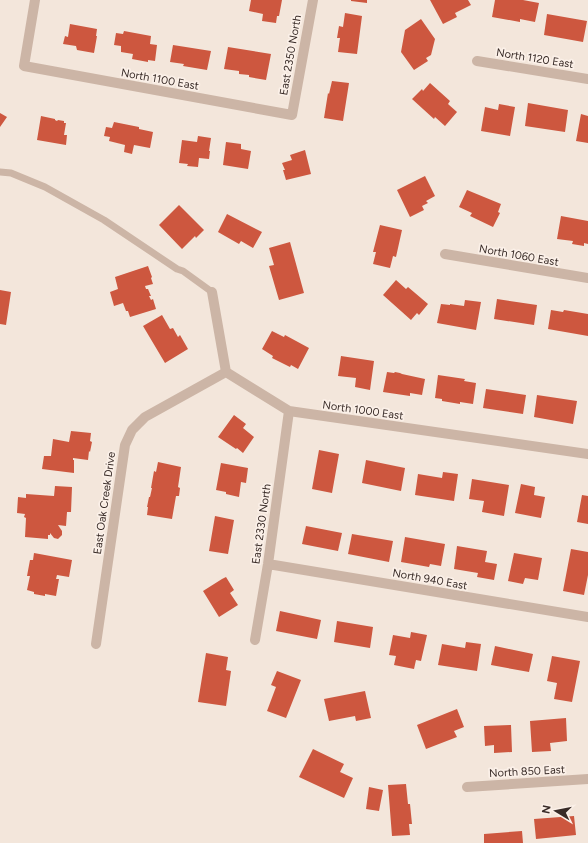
<svg xmlns="http://www.w3.org/2000/svg" width="588" height="843" viewBox="0 0 588 843" font-family="Figtree,sans-serif">
	<style>
		.building { fill: #cd573f }
		.lines { fill: none; stroke-linecap: round; stroke-linejoin: round }
		.lane { stroke: #ccb5a6; stroke-width: 7 }
		.street { stroke: #ccb5a6; stroke-width: 10 }
		.labels { text-anchor: middle; stroke-width: 3.5; stroke-linejoin: round; paint-order: stroke }
		.street-label { font-size: 11px; fill: #382b27; stroke: #fbf0e8 }
	</style>
	<rect width="100%" height="100%" fill="#f3e6db"/>
	<path class="building" d="M251 0H282L279 16H277L276 23 262 21 263 14 249 11Z
		M351 0H367V3L351 1Z
		M430 0H468L471 5 455 13 457 17 443 24Z
		M495 0H523L539 3 535 22 520 19V22L492 17Z
		M345 13 362 16 357 54 338 52 340 38H337L339 26 343 27Z
		M547 14 587 21 583 42 544 35Z
		M421 19 435 39 431 55 426 58 428 61 414 70 401 52 405 30Z
		M70 24 97 29 96 36H97L94 53 77 50 76 46 63 44 65 36 68 37Z
		M124 31 151 36 150 44 157 45 155 61 148 60V62L132 59 133 54 121 52V46L114 45 116 33 123 34Z
		M173 45 211 51 207 70 183 66 184 64 170 62Z
		M228 47 271 54 266 80 249 77V75L239 74V71L224 69Z
		M332 81 349 83 343 121 324 118 328 93 329 94Z
		M430 83 450 101 448 104 457 112 445 126 435 117 434 119 412 99 422 89 423 91Z
		M528 103 568 110 565 132 525 126Z
		M499 104 515 107 510 136 481 131 485 107 498 110Z
		M0 113 7 117 0 127Z
		M581 114 588 116V143L576 141Z
		M41 116 55 119V120L57 121 58 120 64 121V123H66L64 135H67L66 145 37 140Z
		M114 122 139 127V129L153 132 150 148 134 145 132 154 124 152 125 145 109 141 110 137 104 136 106 127 112 128Z
		M198 136 211 138 209 151H210L209 159 199 158 198 167 187 166 188 164 179 163 182 140 197 142Z
		M226 142 241 144V149L251 151 248 169 223 165Z
		M305 150 311 174 286 180 283 170H285L282 163 292 160 290 155Z
		M425 176 435 196 426 201 428 203 422 206 424 210 410 217 397 190Z
		M467 190 501 204 498 212 500 213 493 227 470 216 472 213 459 207Z
		M179 205 204 230 196 238 195 236 182 249 159 225Z
		M227 214 262 232 253 248 241 241 239 244 218 232Z
		M561 216 588 221V244L584 243V246L572 244 573 241 557 239Z
		M380 225 402 230 396 257 393 256 390 268 373 264 376 252H373Z
		M290 242 304 293 279 300 269 266 274 265 269 248Z
		M148 266 152 277 151 278 153 284 145 286 146 289H148L151 296H149L151 300 153 299 156 309 130 317 128 311H126L123 303 114 306 110 292 118 289 115 277Z
		M396 280 406 289 408 287 428 304 419 315 417 313 411 320 383 295Z
		M0 290 11 292 6 325 0 324Z
		M497 299 537 305 534 325 494 319Z
		M465 300 481 302 476 330 437 323 441 304 450 305V304L464 306Z
		M551 310 563 312 564 310 588 314V336L548 329Z
		M162 315 170 329 173 328 178 337 180 335 188 349 165 363 143 326Z
		M272 331 284 337 285 335 309 348 298 369 291 365 290 367 272 358 273 356 262 349Z
		M341 356 374 361 370 390 355 387 356 378 338 376Z
		M387 372 394 373 395 372 400 373 402 374 425 379 422 395 410 393V396L383 392Z
		M438 375 465 379 464 381 476 383 473 404 460 402V404L442 401V399L435 398Z
		M486 389 526 395 523 414 483 408Z
		M537 395 577 401 573 424 534 417Z
		M234 415 246 424 243 428 254 437 243 453 237 448 236 449 218 437Z
		M71 431 91 433 90 441 92 442 90 452 89 451 88 460 73 458V460H74V473L42 469 44 456H51L53 439 69 442Z
		M319 450 339 454 332 493 312 489Z
		M366 460 405 468 401 491 362 483Z
		M158 462 181 467 178 487 180 488 179 496H176L172 519 147 515 148 507H147L149 497H150L152 488H151L154 471 156 472Z
		M221 463 248 468 246 483 241 482 239 497 226 494V492L216 490Z
		M443 472 458 474 454 501 415 495 418 474 442 478Z
		M472 479 509 485 504 516 482 512 484 501 469 499Z
		M521 484 535 487 534 495 545 497 541 518 515 513Z
		M55 486 72 487 71 512H67L66 526 58 525 62 531V535L58 539 54 538 50 533V535H48V539L25 537 26 518 24 517 25 514 17 513 18 497 26 498V494L54 496Z
		M582 495 588 496V524L577 522Z
		M215 516 234 520 228 554 209 551Z
		M306 526 342 533 338 551 302 544Z
		M352 534 393 541 389 562 348 554Z
		M405 537 445 544 441 566 430 564 429 567 401 562Z
		M457 546 487 551 485 562 497 564 494 580 477 577 478 573 454 569Z
		M571 549 588 552V575L584 595 563 591Z
		M34 553 72 560 69 577 57 575 56 579H59L56 596 45 594V596L34 594V592L27 590 30 576H27L30 560H33Z
		M514 553 542 558 538 580 525 578 523 584 508 581Z
		M226 577 234 590 230 593 238 605 219 617 203 591 222 579Z
		M280 611 321 620 317 639 276 631Z
		M337 621 373 627 370 648 334 642Z
		M411 632 427 635 421 661 416 660 414 669 394 665 396 656 389 655 393 635 410 638Z
		M466 642 481 644 477 671 438 665 442 644 465 648Z
		M495 646 533 654 529 672 491 665Z
		M206 653 228 657 226 670 231 671 226 706 198 702Z
		M552 656 580 661 572 702 554 699 557 683 547 681Z
		M277 671 301 680 286 718 267 711 276 687 271 685Z
		M365 691 371 718 356 721 355 716 329 721 324 699Z
		M457 709 464 727 454 731 457 737 426 749 417 725Z
		M566 718 567 741 550 743 551 751 532 752 530 721Z
		M511 725 512 752 494 753V745L485 746 484 726Z
		M313 749 344 764 340 772 353 778 344 798 299 777Z
		M406 784 408 804H410L412 824H409L410 835 392 836 388 785Z
		M369 787 383 790 379 811 366 809Z
		M574 816 576 835 536 839 534 819Z
		M522 831 523 843H484V834Z"/>
	<g class="lines">
		<path class="lane" d="M0 172 11 173 45 187 104 220 177 269 183 271 212 292"/>
		<path class="street" d="M35 0 24 66 292 115 313 0
			M477 61 588 79
			M445 254 588 278
			M212 292 226 372 289 411 588 454
			M268 564 588 617
			M255 640 268 564 289 411
			M96 644 125 445 132 430 145 417 226 372
			M467 787 588 779"/>
	</g>
	<g class="labels">
		<g class="street-label">
			<text transform="translate(290 55) rotate(-80)" y="4">East 2350 North</text>
			<text transform="translate(535 58) rotate(9)" y="4">North 1120 East</text>
			<text transform="translate(160 79) rotate(10)" y="4">North 1100 East</text>
			<text transform="translate(519 255) rotate(10)" y="4">North 1060 East</text>
			<text transform="translate(363 410) rotate(8)" y="4">North 1000 East</text>
			<text transform="translate(104 503) rotate(-82)" y="4">East Oak Creek Drive</text>
			<text transform="translate(261 524) rotate(-82)" y="4">East 2330 North</text>
			<text transform="translate(430 579) rotate(10)" y="4">North 940 East</text>
			<text transform="translate(527 771) rotate(-3)" y="4">North 850 East</text>
		</g>
	</g>
	<g transform="translate(556 811) rotate(280)" stroke="#fbf0e8" stroke-width="3" paint-order="stroke">
	<path d="M0-3L7 15L0 10L-7 15Z" fill="#382b27"/>
	<text y="-6" font-size="11" font-weight="bold" text-anchor="middle" fill="#382b27">N</text>
	</g>
</svg>
